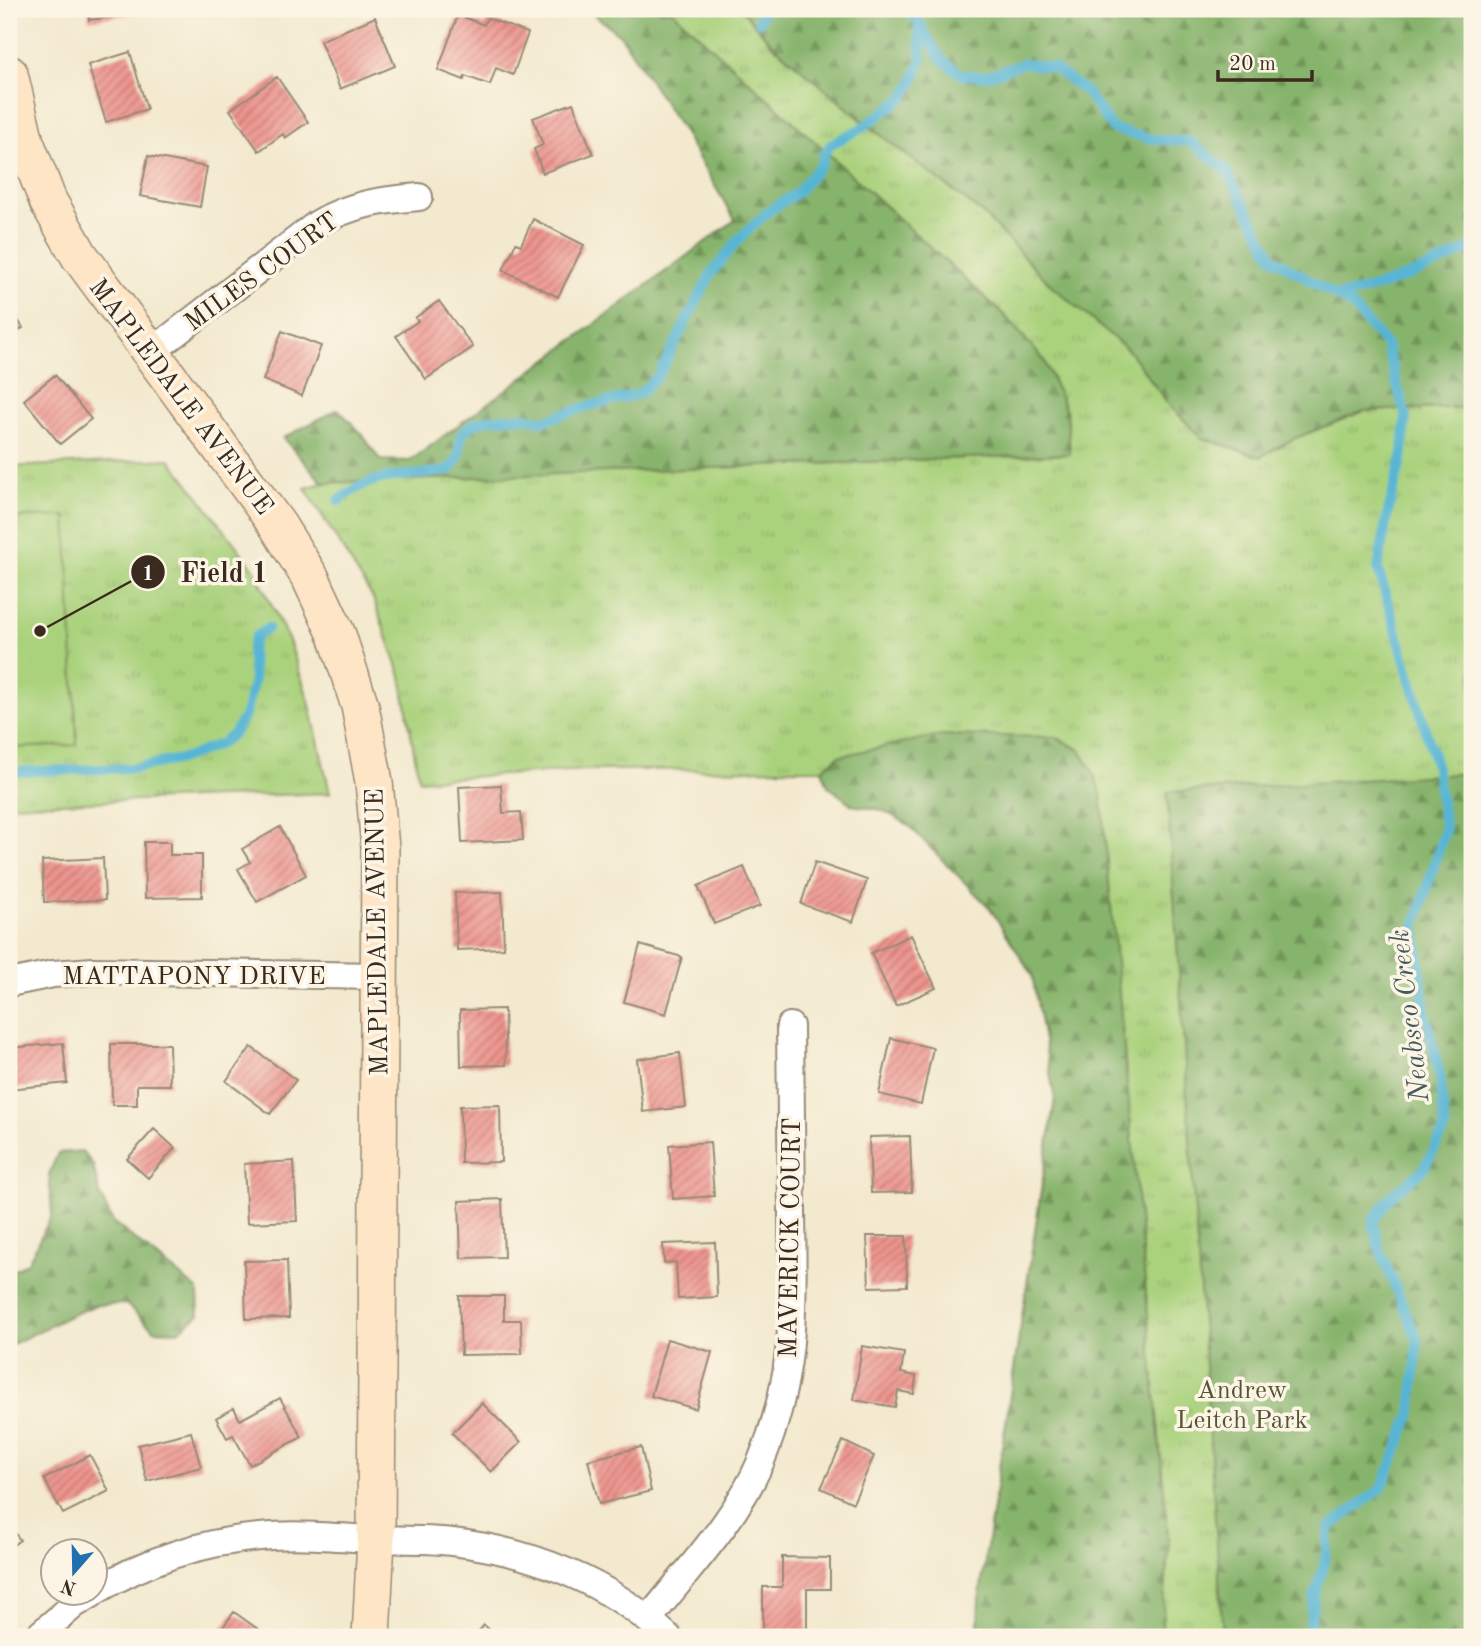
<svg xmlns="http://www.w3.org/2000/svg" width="1481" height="1646" viewBox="0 0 1481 1646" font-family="'Old Standard TT',serif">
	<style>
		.grass { fill: url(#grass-tufts); stroke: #727e4e; stroke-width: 2 }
		.forest { fill: url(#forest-firs); stroke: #616f45; stroke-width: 2 }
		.pitch { fill: #aad27d; stroke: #727e4e; stroke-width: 2 }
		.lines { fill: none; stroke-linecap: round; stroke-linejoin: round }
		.stream { stroke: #56b5d4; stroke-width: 10 }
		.building { fill: url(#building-hatch) }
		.street-casing { stroke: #978a76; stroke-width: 30 }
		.secondary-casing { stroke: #978a76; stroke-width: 40 }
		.street { stroke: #fff; stroke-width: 26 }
		.secondary { stroke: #fee5c5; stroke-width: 37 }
		.labels { text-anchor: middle; stroke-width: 7; stroke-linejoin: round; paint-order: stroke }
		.street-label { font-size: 26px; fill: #3b2a1e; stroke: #fcf5e5 }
		.park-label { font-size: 26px; fill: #575436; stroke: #fcf5e5 }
		.water-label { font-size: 28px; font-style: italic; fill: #445b5e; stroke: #fcf5e5 }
		.leader { fill: none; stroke: #3b2a1e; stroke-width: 2.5 }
		.callout-dot { fill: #3b2a1e; stroke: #fcf5e5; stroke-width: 2.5 }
		.mark-label { font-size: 21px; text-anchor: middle; font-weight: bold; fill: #fff }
		.callout-label { font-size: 28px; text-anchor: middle; font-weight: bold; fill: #3b2a1e; stroke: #fcf5e5; stroke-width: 7; stroke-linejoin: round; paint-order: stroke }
	</style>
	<defs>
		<pattern id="grass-tufts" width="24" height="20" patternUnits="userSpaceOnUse" patternTransform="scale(1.75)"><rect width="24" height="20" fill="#aad27d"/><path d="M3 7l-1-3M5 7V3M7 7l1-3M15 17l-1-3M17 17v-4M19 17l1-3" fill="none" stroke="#93b46c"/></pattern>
		<pattern id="forest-firs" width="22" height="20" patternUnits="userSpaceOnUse" patternTransform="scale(1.75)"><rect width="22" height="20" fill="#87b46c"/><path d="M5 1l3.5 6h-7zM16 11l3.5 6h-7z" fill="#709358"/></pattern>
		<pattern id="building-hatch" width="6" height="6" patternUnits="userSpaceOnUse" patternTransform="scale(1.75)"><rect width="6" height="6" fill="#ed948e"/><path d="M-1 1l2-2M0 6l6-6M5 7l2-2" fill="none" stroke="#c17973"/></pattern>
	</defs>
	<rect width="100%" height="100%" fill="#fcf5e5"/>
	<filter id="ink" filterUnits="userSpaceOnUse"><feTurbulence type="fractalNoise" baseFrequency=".0143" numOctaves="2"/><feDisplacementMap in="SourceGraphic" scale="14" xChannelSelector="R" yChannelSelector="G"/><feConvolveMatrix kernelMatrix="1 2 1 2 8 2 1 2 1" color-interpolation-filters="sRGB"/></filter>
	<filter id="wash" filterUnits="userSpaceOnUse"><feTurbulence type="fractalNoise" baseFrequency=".00686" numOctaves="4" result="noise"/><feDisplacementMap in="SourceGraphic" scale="28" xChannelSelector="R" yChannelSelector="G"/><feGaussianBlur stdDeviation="1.57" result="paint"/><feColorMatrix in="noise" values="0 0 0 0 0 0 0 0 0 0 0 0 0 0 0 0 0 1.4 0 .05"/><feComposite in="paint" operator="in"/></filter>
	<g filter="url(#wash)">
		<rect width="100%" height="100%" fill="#f3e9cf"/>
		<path class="grass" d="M670 9H741L773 45 870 127 981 212 1052 286 1129 351 1170 406 1202 438 1260 457 1293 439 1364 411 1472 407V1637H978L979 1601 1101 794 839 756 822 769 584 770 419 780 401 676 373 598 305 488 323 483 1070 454 1067 413 1044 360 1004 315Z
			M170 459 254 569 289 641 309 701 330 793 9 805V467Z"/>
		<path class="forest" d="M587 9H670L1004 315 1044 360 1067 413 1070 454 323 483 283 438 338 409 362 434 380 460 410 461 735 220 682 130 621 36Z
			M741 9H1472V407L1364 411 1293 439 1260 457 1202 438 1170 406 1129 351 1052 286 981 212 870 127 773 45Z
			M941 735 1056 737 1079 749 1092 770 1101 794 1169 1547 1161 1637H978L979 1601 1055 1100 1032 975 990 908 906 823 882 810 852 805 828 786 822 769 839 756Z
			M1472 773V1637H1223L1167 792Z
			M82 1151 93 1165 100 1194 113 1222 198 1290 199 1315 178 1331 154 1330 126 1304 96 1305 69 1316 9 1346V1273L28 1262 52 1215 49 1174 58 1153Z"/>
		<path class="pitch" d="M66 516 77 745 9 748V518Z"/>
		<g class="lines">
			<path class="stream" d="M905 9 918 21 941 59 962 75 987 76 1024 63 1054 68 1086 92 1113 129 1152 139 1191 142 1226 170 1273 258 1351 305 1386 345 1406 417 1403 453 1388 512 1378 569 1435 762 1445 830 1415 926 1425 1011 1440 1076 1445 1129 1423 1170 1391 1196 1373 1221 1379 1248 1418 1341 1411 1415 1382 1488 1329 1528 1325 1562 1315 1595 1307 1637
				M759 22 764 9
				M1336 296C1381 290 1432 267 1472 247
				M338 501C380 468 403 480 450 470L459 456 461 435 473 424 489 419 523 417 543 421 585 407 639 394 658 376 711 274 739 239 770 210 797 193 822 163 823 156 831 144 860 129 903 98 912 84 922 59 919 29
				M9 772 135 768 186 758 222 743 234 733 245 715 254 680 251 650 255 637 268 628"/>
		</g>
		<g id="blocks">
			<path class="building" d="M88 9H133L134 14 89 20Z
				M458 15 484 25 487 18 528 33 513 75 496 68 490 85 465 76 464 80 438 70Z
				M375 17 395 66 340 89 320 41Z
				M130 52 147 109 106 122 88 65Z
				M277 77 308 122 285 138 283 134 259 151 230 110Z
				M573 103 593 154 543 173 534 149 543 145 533 118Z
				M148 156 207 167 200 207 140 196Z
				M533 219 584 245 558 297 503 270 516 243 521 245Z
				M439 301 473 347 426 379 396 336 418 321 415 318Z
				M9 306 23 328 9 336Z
				M282 331 321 346 302 396 263 380Z
				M55 375 91 419 60 444 24 400Z
				M501 785 503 813 521 812 523 840 462 843 459 787Z
				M280 827 306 875 257 902 238 869 250 862 242 849Z
				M144 842H170V855H202V897L145 898Z
				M103 858 105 900 44 902 42 861Z
				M815 862 867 880 853 922 801 904Z
				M744 867 760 906 714 924 698 886Z
				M502 892 504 948 457 950 455 893Z
				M911 935 936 988 896 1006 871 953Z
				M640 945 682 957 666 1014 624 1002Z
				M504 1009 506 1065 461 1066 460 1010Z
				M891 1038 933 1048 921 1104 879 1094Z
				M63 1043 67 1083 9 1089V1048Z
				M111 1044H169L170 1085H137V1105H112Z
				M251 1047 296 1080 270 1114 226 1081Z
				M680 1053 686 1107 643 1112 637 1059Z
				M500 1105 501 1162 461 1163 460 1106Z
				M154 1129 175 1148 148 1178 127 1159Z
				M910 1136 912 1192 871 1193 869 1137Z
				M710 1142 714 1196 673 1199 669 1145Z
				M294 1161 297 1221 247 1223 244 1164Z
				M502 1199 504 1257 461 1258 459 1201Z
				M867 1236H906L907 1286 869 1287Z
				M715 1242 717 1297 678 1299 676 1262 664 1263 663 1244Z
				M287 1260 289 1318 246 1319 244 1261Z
				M459 1296H504V1320H521L522 1354 461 1355Z
				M667 1339 712 1352 696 1409 651 1396Z
				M862 1346 904 1353 901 1373 916 1376 914 1394 898 1391 895 1407 854 1400Z
				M280 1398 302 1437 250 1465 233 1435 227 1438 216 1418 234 1408 240 1420Z
				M482 1403 521 1442 491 1472 452 1433Z
				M191 1432 201 1467 147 1481 138 1445Z
				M843 1441 874 1456 853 1503 821 1488Z
				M641 1447 651 1491 599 1504 588 1460Z
				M90 1455 109 1491 63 1514 44 1479Z
				M9 1525 20 1540 9 1548Z
				M782 1557 830 1558V1589H807V1637H763V1587H782Z
				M234 1612 269 1637H216Z
				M484 1625 498 1637H474Z"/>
		</g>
	</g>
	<g filter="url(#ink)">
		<use href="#blocks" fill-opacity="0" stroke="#978a76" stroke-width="2"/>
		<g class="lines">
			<defs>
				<path id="street" d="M150 353 317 224C350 204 382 200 419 197
					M9 983 53 974 93 971 380 976
					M94 1592C144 1561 202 1542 260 1537 297 1533 335 1537 372 1539 398 1540 425 1539 452 1542 531 1551 610 1582 668 1637
					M648 1620C687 1570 736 1520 761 1461 797 1374 793 1303 792 1211 791 1149 791 1088 790 1026
					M37 1637 75 1604 92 1594"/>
				<path id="secondary" d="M9 74 25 142 48 201 79 255 278 526 311 579 337 635 360 706 374 782 380 848 376 1539 371 1637"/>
			</defs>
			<use href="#street" class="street-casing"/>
			<use href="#secondary" class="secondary-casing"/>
			<use href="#street" class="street"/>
			<use href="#secondary" class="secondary"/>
		</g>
	</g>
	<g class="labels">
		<g class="street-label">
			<text transform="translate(261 271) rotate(-36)" y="9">MILES COURT</text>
			<text transform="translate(182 396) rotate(53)" y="9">MAPLEDALE AVENUE</text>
			<text transform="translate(376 932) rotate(-91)" y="9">MAPLEDALE AVENUE</text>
			<text x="194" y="984">MATTAPONY DRIVE</text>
			<text transform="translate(789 1238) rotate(-89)" y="9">MAVERICK COURT</text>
		</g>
		<g class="park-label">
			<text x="1242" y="1398">Andrew<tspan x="1242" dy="30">Leitch Park</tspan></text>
		</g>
		<g class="water-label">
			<text transform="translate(1408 1016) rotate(-97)" y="10">Neabsco Creek</text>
		</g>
	</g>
	<path class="leader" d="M40 631L148 572"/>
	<g class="callout-dot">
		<circle cx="40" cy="631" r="7"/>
		<circle cx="148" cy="572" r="18"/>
	</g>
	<g class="mark-label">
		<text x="148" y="580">1</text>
	</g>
	<g class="callout-label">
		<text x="224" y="582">Field 1</text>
	</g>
	<rect width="1481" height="1646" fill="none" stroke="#fcf5e5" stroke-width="35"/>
	<g transform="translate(74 1572) rotate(200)"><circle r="33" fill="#fcf5e5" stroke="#afa495" stroke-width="2"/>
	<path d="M0-5L12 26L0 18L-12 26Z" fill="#1f6fb2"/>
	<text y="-10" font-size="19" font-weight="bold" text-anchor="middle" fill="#3b2a1e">N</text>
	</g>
	<path d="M1218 70v10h94v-10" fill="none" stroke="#3b2a1e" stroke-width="3.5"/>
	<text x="1229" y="70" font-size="21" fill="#3b2a1e" stroke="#fcf5e5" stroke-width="5" paint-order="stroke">20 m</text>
</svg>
